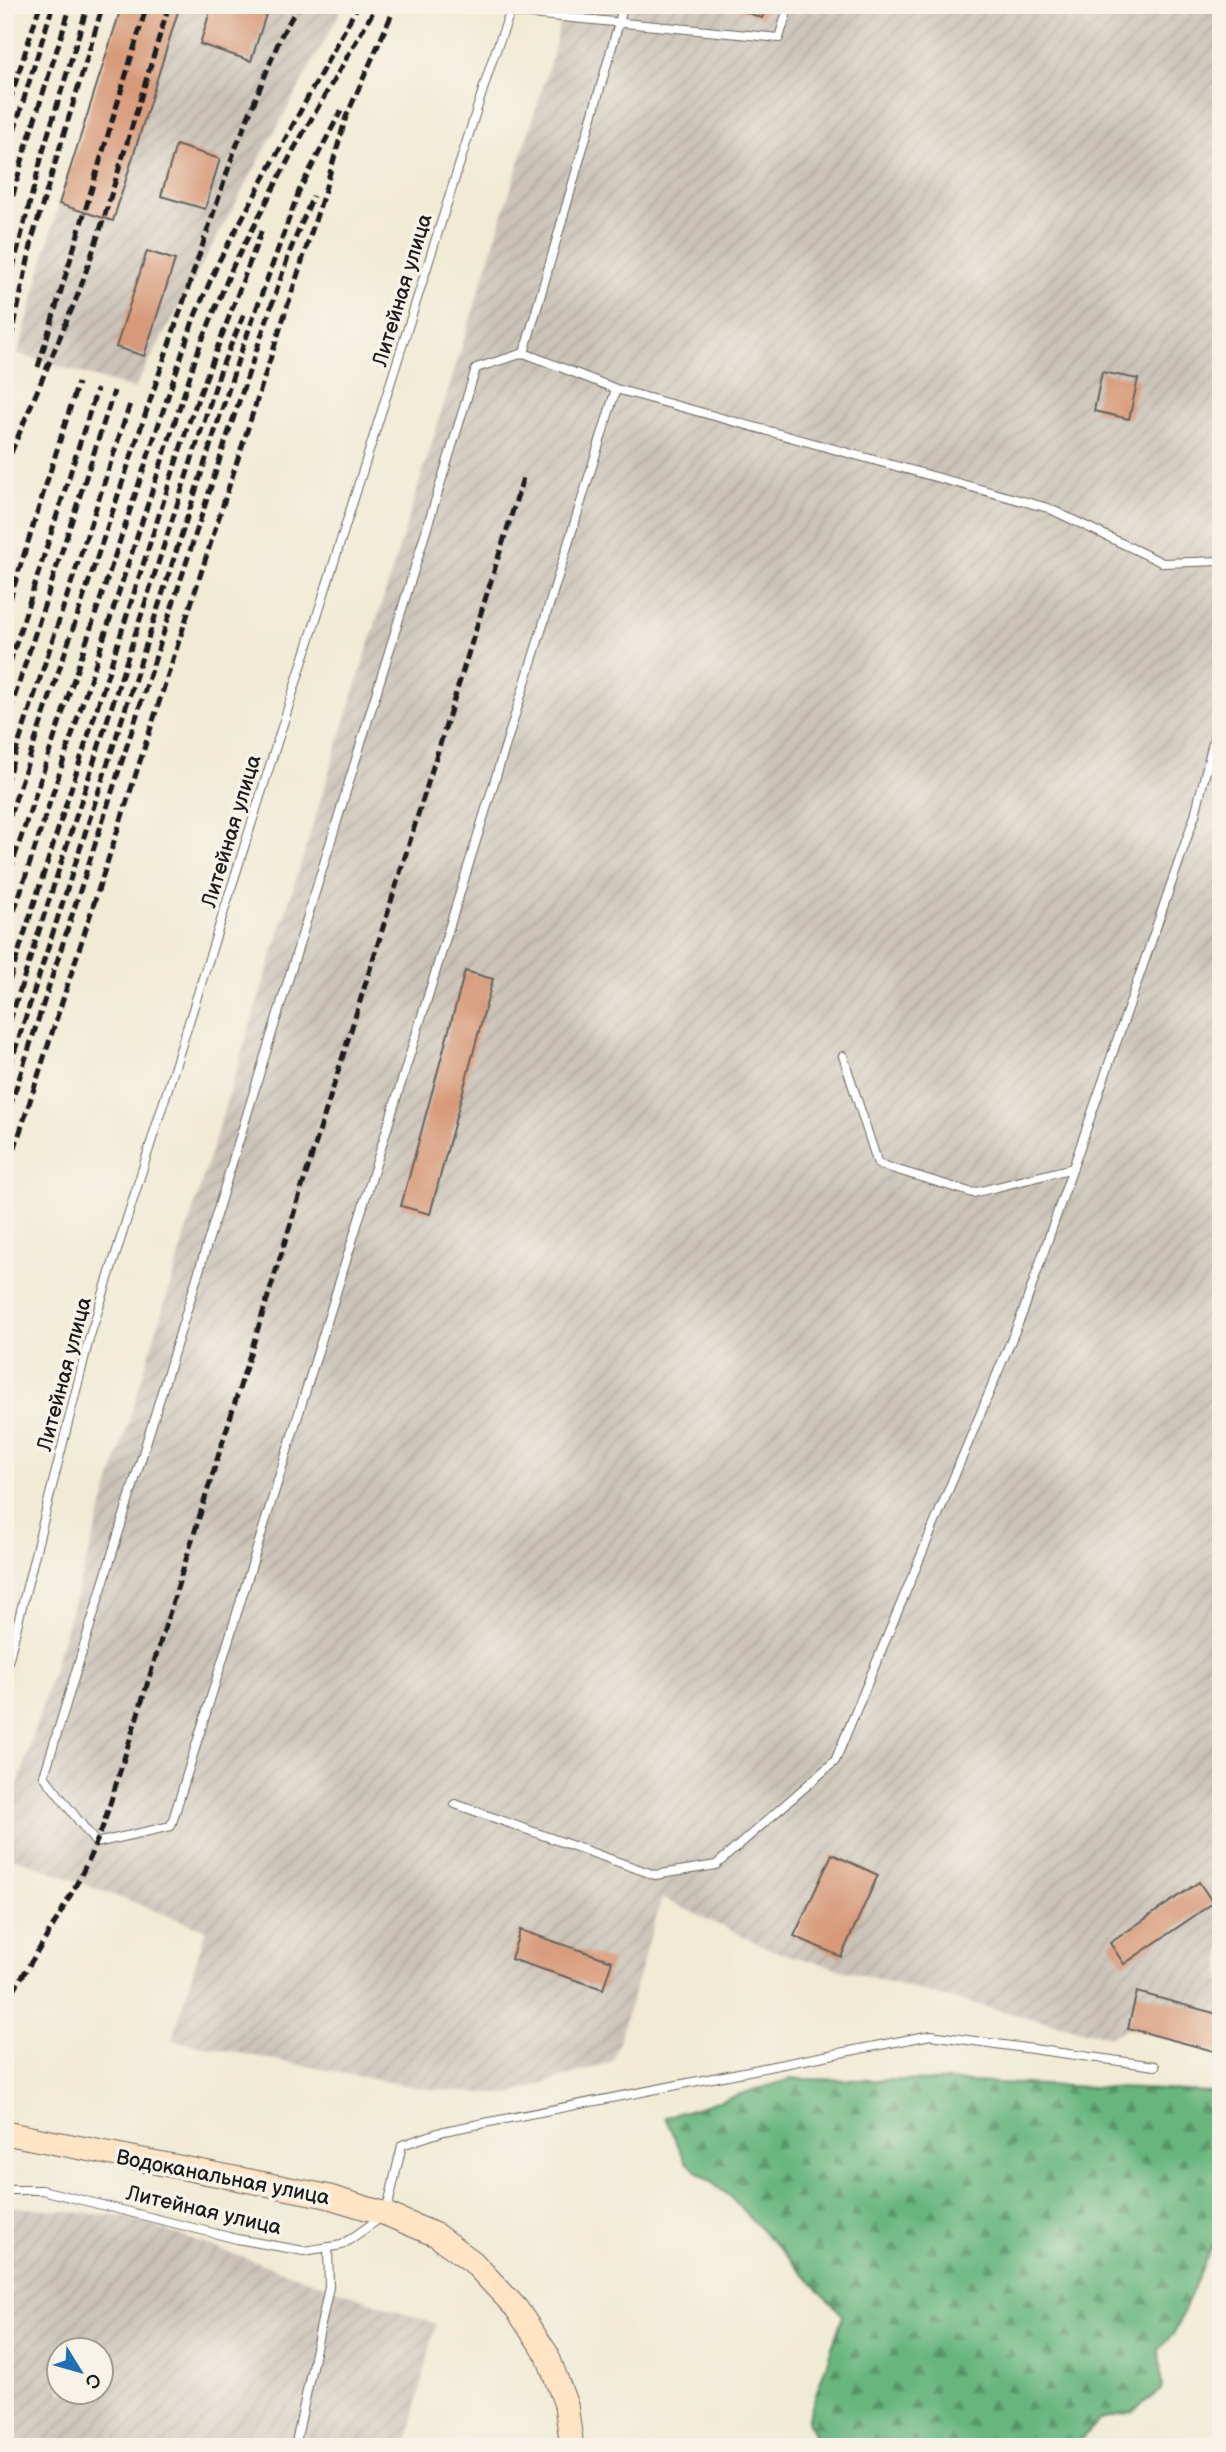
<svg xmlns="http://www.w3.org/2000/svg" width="1226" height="2452" viewBox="0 0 1226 2452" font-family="'Balsamiq Sans',sans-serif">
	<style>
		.industrial { fill: url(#industrial-furrows); fill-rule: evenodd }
		.forest { fill: url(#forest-firs); stroke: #42694d; stroke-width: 2 }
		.building { fill: #d79978 }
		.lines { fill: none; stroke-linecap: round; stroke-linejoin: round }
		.service-casing { stroke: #67645d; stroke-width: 10 }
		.secondary-casing { stroke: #67645d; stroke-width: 25 }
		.service { stroke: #fff; stroke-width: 8 }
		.secondary { stroke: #ffe4c6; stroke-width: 23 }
		.rail { stroke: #1c1c1c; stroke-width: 5; stroke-dasharray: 10 5; stroke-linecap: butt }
		.labels { text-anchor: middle; stroke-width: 7; stroke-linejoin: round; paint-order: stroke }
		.street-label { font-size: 21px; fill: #1c1c1c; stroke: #f7f3e8 }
	</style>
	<defs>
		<pattern id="industrial-furrows" width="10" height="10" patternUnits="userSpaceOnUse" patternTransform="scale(1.75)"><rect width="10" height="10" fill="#cbc3b8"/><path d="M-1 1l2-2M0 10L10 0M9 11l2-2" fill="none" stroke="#aea79e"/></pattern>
		<pattern id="forest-firs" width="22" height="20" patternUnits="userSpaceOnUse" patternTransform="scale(1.75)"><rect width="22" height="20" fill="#68b67e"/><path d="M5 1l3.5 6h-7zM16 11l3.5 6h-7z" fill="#559366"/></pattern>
	</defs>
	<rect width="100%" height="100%" fill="#f7f3e8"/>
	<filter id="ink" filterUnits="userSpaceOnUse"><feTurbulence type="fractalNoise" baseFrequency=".0143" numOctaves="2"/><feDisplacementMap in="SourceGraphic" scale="14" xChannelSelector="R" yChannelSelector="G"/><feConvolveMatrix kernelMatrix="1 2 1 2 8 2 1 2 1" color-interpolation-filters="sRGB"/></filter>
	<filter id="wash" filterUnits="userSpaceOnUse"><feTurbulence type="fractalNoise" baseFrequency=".00686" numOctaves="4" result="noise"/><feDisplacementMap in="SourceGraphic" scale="28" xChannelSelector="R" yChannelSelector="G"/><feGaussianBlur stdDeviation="1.57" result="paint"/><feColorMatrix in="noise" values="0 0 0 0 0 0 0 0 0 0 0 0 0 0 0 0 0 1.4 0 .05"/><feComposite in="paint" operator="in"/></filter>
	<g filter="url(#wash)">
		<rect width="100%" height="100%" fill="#f1ebd5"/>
		<path class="industrial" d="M122 5H344L134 389 18 354 59 204Z
			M563 5H1221V2053L1128 2028 1109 2037 937 1995 774 1951 662 1898 613 2061 508 2095 419 2088 172 2040 206 1930 5 1854V1828L209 1158 553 54Z
			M5 2206 126 2217 436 2324 406 2447H5ZM60 2350H102V2392H60Z"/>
		<path class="forest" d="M791 2079 947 2081 1212 2092 1221 2148V2236L1209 2252 1174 2333 1159 2349 1162 2389 1132 2412 1101 2419 1073 2447H821L807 2421 843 2315 730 2197 686 2162 665 2117Z"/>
		<g id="blocks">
			<path class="building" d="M122 5H180L113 221 59 204Z
				M212 5H269L251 61 200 44Z
				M726 5H767L762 18Z
				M176 145 220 159 205 209 161 196Z
				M147 251 175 260 144 356 116 347Z
				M1102 372 1138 379 1129 419 1094 411Z
				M465 971 493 979 430 1214 401 1206Z
				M832 1854 878 1875 841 1957 794 1936Z
				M1199 1882 1213 1903 1124 1964 1110 1943Z
				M520 1930 612 1961 603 1989 511 1959Z
				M1137 1992 1221 2015V2053L1128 2028Z"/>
		</g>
	</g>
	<g filter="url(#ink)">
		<use href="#blocks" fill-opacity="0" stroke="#67645d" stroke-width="2"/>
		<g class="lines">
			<defs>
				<path id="service" d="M510 12 779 38 789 5
					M524 353 624 5
					M616 389 171 1826 96 1843 44 1776 476 368 524 353 616 389 1048 508 1163 563 1221 561
					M843 1056 878 1164 973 1193 1073 1168
					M5 1674 89 1339 492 61 513 5
					M455 1804 655 1875 716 1865 835 1761 1023 1312 1195 815 1221 710
					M5 2190H42L237 2239 304 2251 342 2245 386 2214 402 2145 444 2131 931 2035 1155 2066
					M295 2447 329 2287 328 2247"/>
				<path id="secondary" d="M5 2133 326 2196 386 2214 436 2235 473 2262 516 2308 547 2354 566 2405 572 2447"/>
			</defs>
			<use href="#service" class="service-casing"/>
			<use href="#secondary" class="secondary-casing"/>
			<use href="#service" class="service"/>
			<use href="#secondary" class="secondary"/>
			<path class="rail" d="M5 116 40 5
				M5 160 53 5
				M5 225 25 150 71 5
				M5 298 45 144 88 5
				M38 367 147 5
				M5 369 33 236 103 5
				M5 467 79 292 104 218 169 5
				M5 615 78 383
				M5 678 97 389
				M5 726 114 391
				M5 785 130 404
				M5 830 234 152 281 36 299 5
				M5 886 194 318 219 261 358 5
				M5 939 199 348 233 266 294 149 377 5
				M5 994 188 425 262 230
				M5 1036 222 366 245 312
				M5 1081 238 360 299 191 341 111
				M5 1122 227 437 290 251 313 196
				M5 1178 325 190 346 117 396 5
				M5 2004C42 1944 77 1892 103 1826L523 478
				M460 2447 461 2444"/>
		</g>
	</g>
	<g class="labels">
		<g class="street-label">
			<text transform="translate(402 290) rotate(-73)" y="7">Литейная улица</text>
			<text transform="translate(231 831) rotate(-73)" y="7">Литейная улица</text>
			<text transform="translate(64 1374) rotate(-75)" y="7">Литейная улица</text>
			<text transform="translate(223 2177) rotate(11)" y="7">Водоканальная улица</text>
			<text transform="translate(204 2210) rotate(13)" y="7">Литейная улица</text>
		</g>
	</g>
	<rect width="1226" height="2452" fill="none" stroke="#f7f3e8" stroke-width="28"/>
	<g transform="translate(80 2371) rotate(127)"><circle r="33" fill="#f7f3e8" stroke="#9f9d96" stroke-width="2"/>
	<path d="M0-5L12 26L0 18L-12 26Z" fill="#1f6fb2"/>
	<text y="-10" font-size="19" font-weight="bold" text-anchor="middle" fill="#1c1c1c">С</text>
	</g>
</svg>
